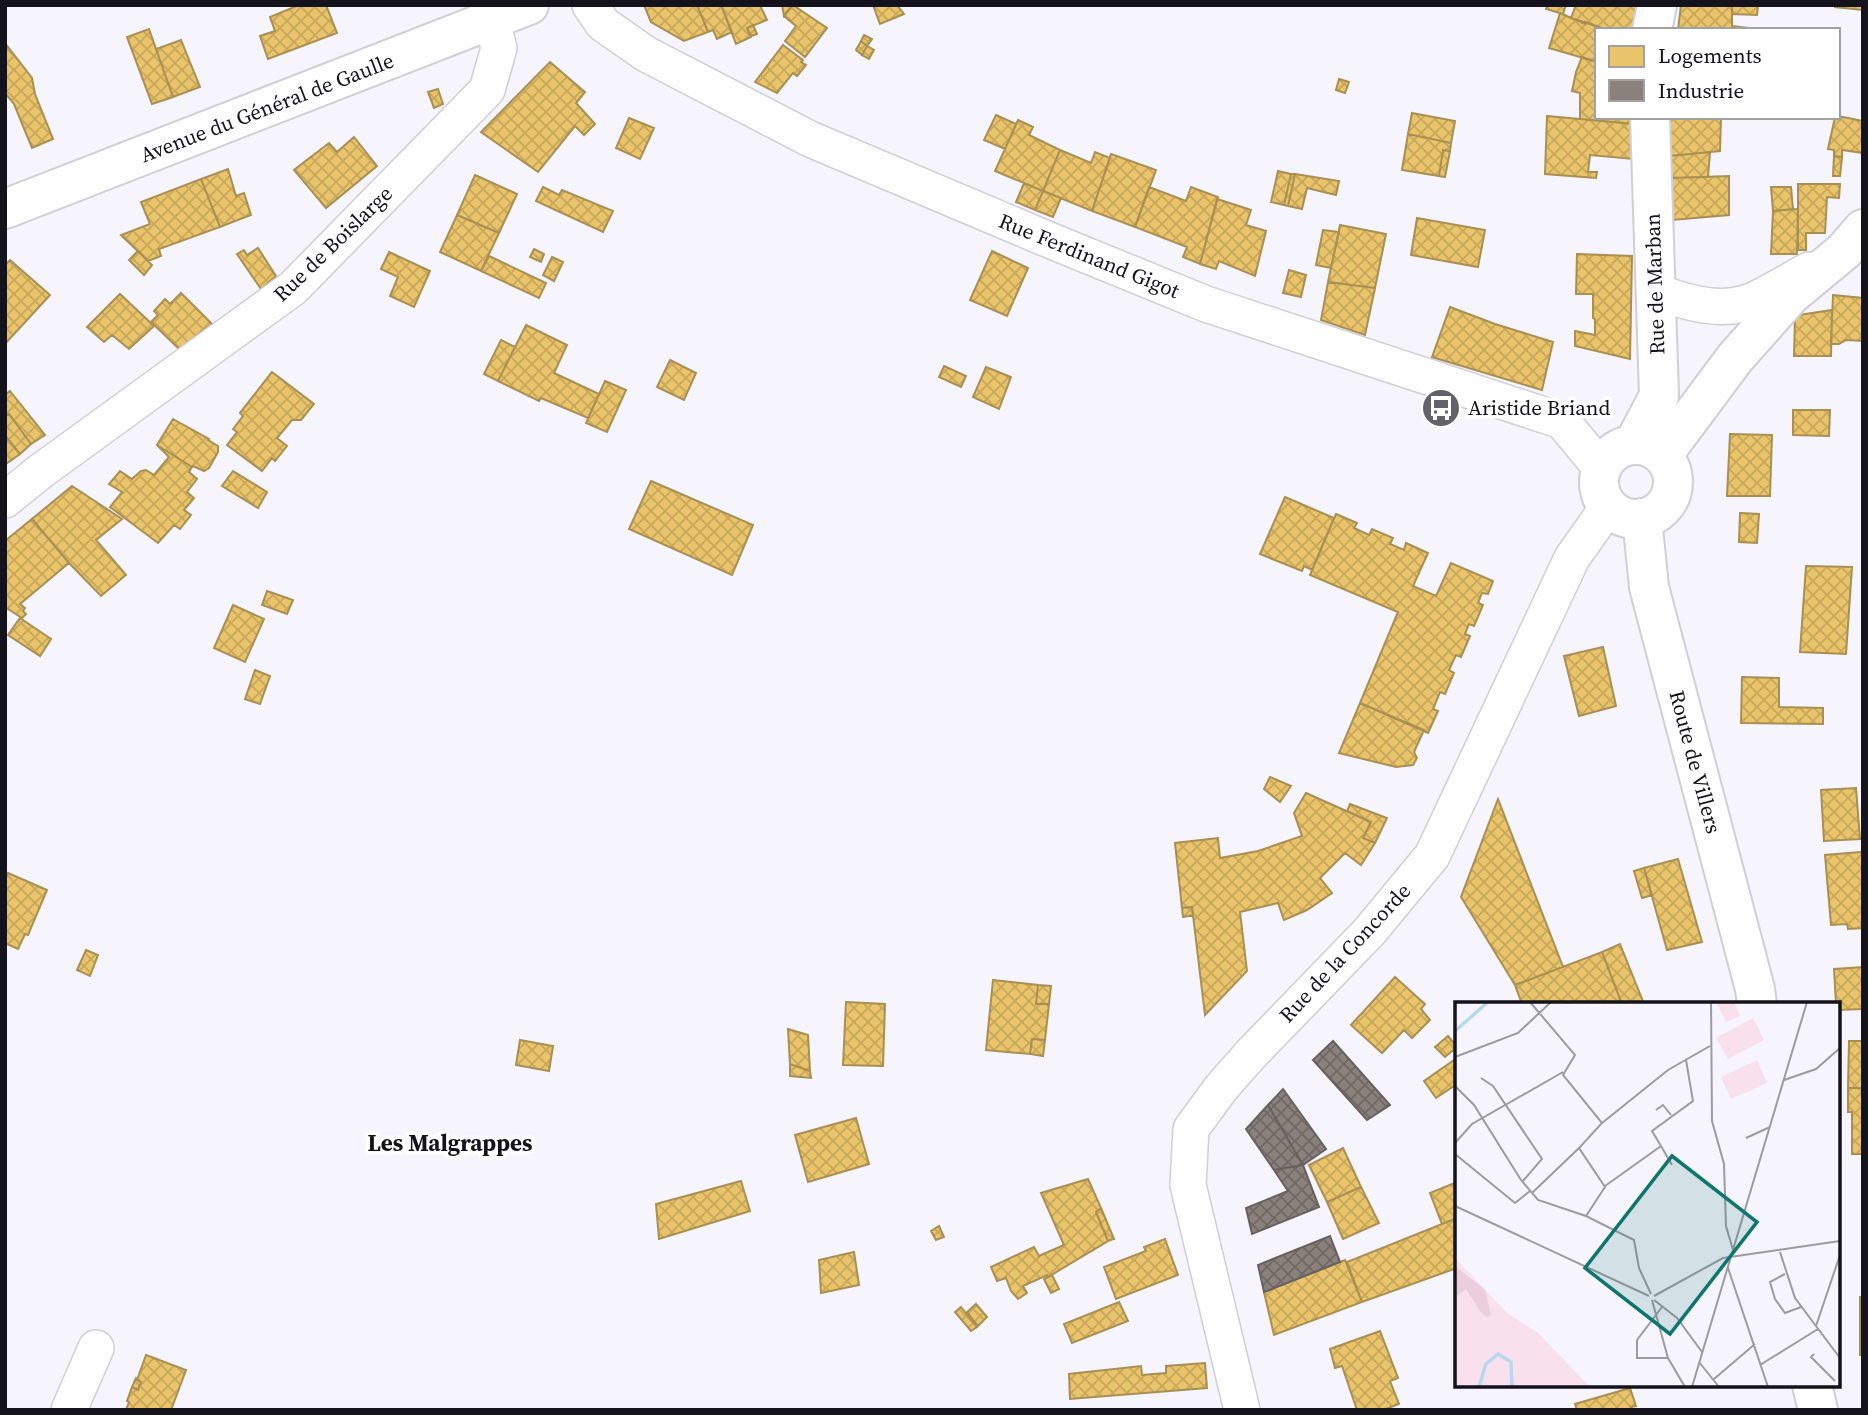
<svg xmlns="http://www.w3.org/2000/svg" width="1868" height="1415" viewBox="0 0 1868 1415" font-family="'Source Serif 4',serif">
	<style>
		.homes { fill: url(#homes-cross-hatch); stroke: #a98f52; stroke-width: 2 }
		.industry { fill: url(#industry-cross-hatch); stroke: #67605f; stroke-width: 2 }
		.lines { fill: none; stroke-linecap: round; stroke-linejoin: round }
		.street-casing { stroke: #d0ced6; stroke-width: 38 }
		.secondary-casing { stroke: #d0ced6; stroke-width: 42 }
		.street { stroke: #fefdff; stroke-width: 35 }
		.secondary { stroke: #fefdff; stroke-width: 38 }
		.labels { text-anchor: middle; stroke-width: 7; stroke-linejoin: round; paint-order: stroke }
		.street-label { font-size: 21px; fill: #14121a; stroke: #fff }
		.poi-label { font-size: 21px; fill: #14121a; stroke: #fff; text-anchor: start }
		.neighbourhood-label { font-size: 23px; font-weight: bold; fill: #14121a; stroke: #fff }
		.inset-river { fill: none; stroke: #b8d8f0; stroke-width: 3.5 }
		.inset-road { fill: none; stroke: #9c9aa2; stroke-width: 2 }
		.view { fill: #0f766e; fill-opacity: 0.15; stroke: #0f766e; stroke-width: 3.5 }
		.inset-edge { fill: none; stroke: #14121a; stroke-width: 3.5 }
	</style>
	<defs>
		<pattern id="homes-cross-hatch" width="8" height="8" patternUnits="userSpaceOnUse" patternTransform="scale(1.75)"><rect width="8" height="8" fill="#e9c46a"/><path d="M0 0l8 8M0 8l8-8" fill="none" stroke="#c7a75b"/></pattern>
		<pattern id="industry-cross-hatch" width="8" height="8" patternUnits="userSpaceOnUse" patternTransform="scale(1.75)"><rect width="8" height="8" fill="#8a817c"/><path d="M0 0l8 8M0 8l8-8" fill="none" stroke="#706865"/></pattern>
	</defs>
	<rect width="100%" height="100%" fill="#f6f4fc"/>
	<path class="homes" d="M299 5H326L337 33 268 59 260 36 275 31 270 17Z
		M644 5H697L708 32 684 41 651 22Z
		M697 5H721L732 32 717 39 713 30 708 32Z
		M721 5H760L767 20 747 28 751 37 736 44Z
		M782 5H793L784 16Z
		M793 5 827 28 805 57 785 41 796 26 784 16Z
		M873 5H897L904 14 880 24Z
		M1548 5H1566L1563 14 1546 9Z
		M1576 5H1636L1635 30 1602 28 1571 18Z
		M1681 5H1732V26L1765 30H1678Z
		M1732 5H1758L1757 15 1732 14Z
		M1835 5H1862V10L1835 7Z
		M1560 13 1585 24V22L1602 28 1615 30H1597V62L1549 48Z
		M753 25 757 34 751 36 747 28Z
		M149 29 173 97 152 104 127 37Z
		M864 35 872 39 867 46 861 41Z
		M181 40 200 87 173 97 156 49Z
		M861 41 867 46 862 55 856 50Z
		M5 43 32 78 35 94 53 139 32 148 14 104 5 93Z
		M783 45 803 60 801 62 806 65 797 76 793 73 777 93 755 82Z
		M867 46 874 50 869 59 862 55Z
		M1582 57 1597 62V117H1634V124L1580 119V93L1572 91 1576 72Z
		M550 62 585 92 576 103 595 124 584 135 575 126 538 172 481 132Z
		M1339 79 1349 82 1345 93 1336 90Z
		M438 89 443 104 434 108 428 92Z
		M1412 113 1455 121 1451 143 1408 134Z
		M996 115 1016 124 1005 149 984 140Z
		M1547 116 1634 124 1633 159 1590 155 1588 172H1597L1596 178 1545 174Z
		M1838 116 1863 121V153L1842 150V157L1834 156V150L1828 149 1835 117Z
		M1670 117H1721L1720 151 1669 156Z
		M629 118 654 128 640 159 616 148Z
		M1018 120 1033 127 1029 135 1060 150 1043 191 995 171Z
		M1408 134 1451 143 1450 151 1443 150 1439 176 1402 170Z
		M354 137 377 166 326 208 294 170 329 143 337 152Z
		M1060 150 1091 163 1095 152 1110 158 1092 211 1043 191Z
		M1443 150 1450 151 1445 177 1439 176Z
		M1710 152 1708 177 1668 178 1669 156Z
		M1111 154 1156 170 1135 227 1092 211Z
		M1834 156 1842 157 1840 176H1833Z
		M228 169 236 196 244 193 251 215 220 227 201 179Z
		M1278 171 1291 174 1284 205 1271 202Z
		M1291 174H1295L1288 206 1284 205Z
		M1295 174 1339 181 1336 195 1307 188 1302 209 1288 206Z
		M475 175 517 194 499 233 457 215Z
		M1729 176V215L1672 220V178Z
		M201 179 220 227 159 249 161 256 148 261 121 235 150 224 141 202Z
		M1024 183 1043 191 1035 210 1016 202Z
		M1798 184H1840L1839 198 1827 197 1825 233H1806V250H1798Z
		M543 187 559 195 562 190 613 211 603 232 536 201Z
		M1149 187 1186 201 1191 187 1218 197 1200 264 1183 257 1187 247 1135 227Z
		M1771 187H1791L1793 209 1773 211Z
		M1043 191 1061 198 1053 217 1035 210Z
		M1217 199 1251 210 1246 225 1266 231 1255 276 1219 261 1216 269 1200 264Z
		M1798 209 1797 254H1771L1773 211Z
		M457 215 499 233 481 271 440 252Z
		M1417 218 1485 230 1478 267 1411 255Z
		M1340 225 1386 234 1375 288 1328 282Z
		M1323 230 1339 232 1331 268 1316 265Z
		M258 248 276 276 261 289 237 254 244 250 247 255Z
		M534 249 544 254 541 262 530 257Z
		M138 251 152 265 144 275 129 260Z
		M992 251 1028 268 1007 316 970 300Z
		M389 252 430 271 414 307 390 296 398 277 381 269Z
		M1577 254 1632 256 1630 359 1575 346V331L1595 335V319L1593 318V294H1576Z
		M489 256 546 283 539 298 481 271Z
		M552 257 563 262 554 281 543 275Z
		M10 260 50 295 5 344V265Z
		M1289 270 1306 275 1301 297 1283 293Z
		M1328 282 1375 288 1365 335 1321 320Z
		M181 293 212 324 179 349 151 322 158 315 154 311 165 299 170 304Z
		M120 294 154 326 129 349 112 335 104 342 87 327Z
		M1833 295 1863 298V341L1846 340 1839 344H1831Z
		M1450 307 1495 324 1553 342 1542 390 1432 357Z
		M1832 310 1831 356H1794L1795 318 1799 315Z
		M526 325 567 345 554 373 599 394 588 418 541 398 539 401 498 381Z
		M501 340 515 347 498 381 484 374Z
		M670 360 696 373 684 400 657 387Z
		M944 366 966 376 961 387 939 377Z
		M986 367 1011 377 999 409 973 397Z
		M272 372 314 404 301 420H292L277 438 287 446 275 461 272 458 262 471 227 445 237 432 233 429 243 416 240 413Z
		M605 381 626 390 607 432 586 423Z
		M10 391 45 435 31 444 9 414 5 416V395Z
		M1793 410H1830L1829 436 1793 435Z
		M9 414 31 444 20 454 5 435V416Z
		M173 419 209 439 208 440 218 446V452L209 468 204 471 193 466 192 467 157 445Z
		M1730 434 1772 435 1770 496H1727Z
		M5 435 20 454 6 464 5 463Z
		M157 445 192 467 189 472 197 479 187 492 194 498 184 510 191 515 180 529 174 525 158 543 110 507 122 492 109 484 120 471 132 479 141 471 146 470 154 475 169 457Z
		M233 471 267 492 258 508 222 486Z
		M651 481 753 525 732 575 629 529Z
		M72 486 122 519 96 540 126 575 101 596 69 563 32 519Z
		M1285 497 1334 518 1312 570 1304 566 1302 571 1260 554Z
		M1740 513 1759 514 1757 543 1739 542Z
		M1336 514 1357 523 1354 528 1369 535 1372 529 1393 538 1390 544 1404 550 1406 543 1428 553 1413 586 1436 596 1451 563 1493 581 1488 594 1482 593 1478 603 1483 605 1474 626 1469 624 1465 634 1470 636 1461 657 1456 655 1449 670 1454 673 1445 694 1440 692 1433 709 1438 711 1428 733 1360 703 1398 612 1310 575Z
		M32 519 69 563 20 604 25 608 23 611 26 614 22 618 5 607V541Z
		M1806 566 1852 567 1846 654 1800 652Z
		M267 591 293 600 287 614 262 605Z
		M233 605 264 619 245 662 214 648Z
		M20 618 51 639 40 656 8 635Z
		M1603 647 1616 706 1579 716 1564 656Z
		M255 670 270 676 260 704 245 699Z
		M1742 677 1779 678V707L1823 708V724L1741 723Z
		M1360 703 1424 730 1414 752 1417 758 1413 765 1396 767 1339 753Z
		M1270 777 1291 786 1280 802 1264 789Z
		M1856 788 1860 839 1824 841 1821 790Z
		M1306 793 1371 822 1363 838 1375 843 1361 865 1345 853 1320 878 1332 893 1307 910 1284 920 1278 903 1240 912 1247 971 1205 1015 1192 907 1182 908 1175 843 1218 838 1220 858 1258 851 1302 836 1294 813Z
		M1498 799 1563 967 1515 985 1461 897Z
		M1350 804 1387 818 1375 843 1363 838 1371 822 1347 811Z
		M1861 852H1863V928L1848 929 1847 924 1831 925 1825 855Z
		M1678 859 1702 942 1667 950 1644 868Z
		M1644 868 1652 895 1642 898 1634 871Z
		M8 873 47 890 28 935 25 934 18 949 5 943V880Z
		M1192 907 1193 915 1183 917 1182 908Z
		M1620 944 1644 1004H1622L1602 952Z
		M86 950 98 955 90 976 77 970Z
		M1602 952 1622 1004H1522L1515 985Z
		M1863 967V1009L1838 1010V1004H1836L1834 969Z
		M1395 977 1425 1004 1421 1009 1430 1020 1412 1038 1404 1030 1382 1053 1351 1025Z
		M993 980 1038 985 1036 1004H1049L1045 1040 1032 1039 1030 1054 986 1050Z
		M1038 985 1051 986 1049 1004H1036Z
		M846 1002 885 1004 883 1066 843 1065Z
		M788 1029 808 1035 810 1071 790 1064Z
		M1448 1036 1457 1047 1445 1057 1435 1047Z
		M1032 1039 1045 1040 1043 1056 1030 1054Z
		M520 1040 553 1046 549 1071 516 1065Z
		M1849 1041H1863V1088H1848Z
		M1457 1058V1084L1436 1098 1424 1081Z
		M790 1064 810 1071 811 1078 790 1076Z
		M1848 1088H1863V1154H1852V1112H1848Z
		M856 1118 869 1164 808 1182 795 1135Z
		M1343 1148 1361 1187 1327 1202 1309 1165Z
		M1088 1179 1101 1208 1096 1212 1108 1241 1048 1277 1047 1275 1023 1286 1027 1293 1018 1299 1011 1291 1006 1278 997 1281 991 1267 1034 1247 1039 1256 1064 1245 1041 1193Z
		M741 1181 750 1211 659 1239 656 1204Z
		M1457 1182V1218L1442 1224 1430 1193Z
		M1361 1187 1379 1223 1343 1239 1327 1202Z
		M1101 1208 1114 1239 1108 1241 1096 1212Z
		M1457 1218V1268L1362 1302 1347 1262Z
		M939 1226 944 1237 936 1240 931 1231Z
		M1165 1239 1178 1275 1116 1299 1104 1267 1146 1251 1144 1247Z
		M854 1252 859 1285 821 1293 819 1260Z
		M1345 1260 1362 1302 1274 1335 1264 1292Z
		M1052 1275 1059 1289 1051 1293 1044 1279Z
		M1860 1297H1863V1355H1860Z
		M1119 1302 1128 1321 1072 1343 1064 1324Z
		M976 1304 987 1317 978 1326 967 1312Z
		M961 1307 977 1327 971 1331 955 1312Z
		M1380 1331 1398 1378 1390 1381 1399 1404 1383 1410H1357L1342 1366 1335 1368 1330 1349Z
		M146 1355 186 1370 171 1410H126L129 1402 127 1401 132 1387 138 1390 141 1382 137 1380Z
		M1205 1363 1207 1388 1070 1399 1069 1374 1141 1366 1142 1375 1166 1373V1366Z
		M136 1378 141 1382 138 1390 132 1387Z
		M1630 1388 1636 1406 1631 1407 1632 1410H1577L1575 1404Z"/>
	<path class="industry" d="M1333 1041 1390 1105 1367 1120 1313 1060Z
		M1283 1089 1326 1149 1303 1165 1268 1105Z
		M1268 1105 1303 1165 1274 1170 1246 1129Z
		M1303 1165 1319 1207 1252 1234 1246 1208 1288 1191 1274 1170Z
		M1330 1236 1340 1262 1264 1292 1258 1265Z"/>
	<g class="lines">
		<defs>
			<path id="street" d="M590 5 603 24 646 54 810 139 1054 242 1206 304 1562 421 1601 468
				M1656 291C1683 302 1717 312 1746 303 1766 296 1790 280 1809 270
				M5 500 41 471 293 288 487 90 499 48 492 21
				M69 1410 96 1348
				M1242 1410 1188 1185 1191 1129 1221 1088 1251 1054 1369 932 1432 856 1572 558 1608 507"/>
			<path id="secondary" d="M1652 30 1657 5
				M5 209 529 5
				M1633 445 1659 396 1650 117
				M1599 482a37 37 0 1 1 74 0a37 37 0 1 1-74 0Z
				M1662 456 1735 358 1791 295 1844 251 1863 229
				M1642 518 1649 587 1755 989 1757 1004
				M1812 1385 1818 1410"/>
		</defs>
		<use href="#street" class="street-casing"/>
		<use href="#secondary" class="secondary-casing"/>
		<use href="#street" class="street"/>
		<use href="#secondary" class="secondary"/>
	</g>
	<defs>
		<symbol id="bus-disc" viewBox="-11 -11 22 22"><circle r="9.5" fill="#636169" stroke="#fff"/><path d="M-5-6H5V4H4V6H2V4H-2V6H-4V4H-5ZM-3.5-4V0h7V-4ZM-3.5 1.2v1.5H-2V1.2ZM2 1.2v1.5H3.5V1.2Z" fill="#fff"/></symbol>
	</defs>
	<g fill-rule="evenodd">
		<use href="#bus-disc" x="1419" y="386" width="44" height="44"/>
	</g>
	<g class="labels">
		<g class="street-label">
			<text transform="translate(267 108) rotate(-21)" y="7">Avenue du Général de Gaulle</text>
			<text transform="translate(333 244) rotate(-44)" y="7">Rue de Boislarge</text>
			<text transform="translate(1089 256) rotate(22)" y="7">Rue Ferdinand Gigot</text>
			<text transform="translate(1655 284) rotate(-92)" y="7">Rue de Marban</text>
			<text transform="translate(1695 762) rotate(75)" y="7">Route de Villers</text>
			<text transform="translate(1345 953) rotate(-47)" y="7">Rue de la Concorde</text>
		</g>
		<g class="poi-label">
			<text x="1468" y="415">Aristide Briand</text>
		</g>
		<g class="neighbourhood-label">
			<text x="450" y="1151">Les Malgrappes</text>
		</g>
	</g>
	<g transform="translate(1455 1002)">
		<rect width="385" height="385" fill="#f6f4fc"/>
		<path d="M0 256 52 311 83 331 135 385H0Z" fill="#f8e0ed"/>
		<path d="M0 264 30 288 36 313 32 315 25 309 11 287 0 295Z" fill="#eacedd"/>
		<path d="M261 0H279L285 14 271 20ZM298 16 309 38 273 57 261 36ZM302 58 312 81 276 97 266 75Z" fill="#f8e0ed"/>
		<path class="inset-river" d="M0 29 33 0M24 385 31 362 43 352 56 360 57 385"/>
		<path class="inset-road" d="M75 0 120 53 108 73 147 121 124 146 150 185 131 214M256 0 257 119 269 162 271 224 278 248M0 55 63 31 96 0M26 76 38 84 87 157 67 180M329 78 361 67 385 46M0 84 19 103 66 178 83 198 131 214 179 238 184 266 196 292M201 108 208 103 216 113M147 121 213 68 255 44M291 136 315 125M0 141 17 122 108 70M206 144 217 163M0 152 60 201 75 189M150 184 206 144 197 129 238 99 231 58M77 191 124 146M0 204 194 294M325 250 340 296 385 356M273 266 313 385M330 272 315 280 320 297 330 311 346 305M199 294 268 256 385 239M197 298 213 356 230 385M199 298 222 316 247 350M207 305 182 338V356H213M361 324 385 253M359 352 356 355 380 379M244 360 264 385M305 363 363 327M259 377 300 342M237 385 352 0"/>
		<path class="view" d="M217 154 302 220 215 332 130 266Z"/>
		<rect width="385" height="385" class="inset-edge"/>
	</g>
	<rect width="1868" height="1415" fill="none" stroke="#14121a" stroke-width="14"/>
	<rect x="1595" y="28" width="245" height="91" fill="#ffffff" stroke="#a1a0a3" stroke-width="2"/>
	<rect x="1609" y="46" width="35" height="21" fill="#e9c46a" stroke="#a1a0a3" stroke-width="2"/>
	<text x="1658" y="63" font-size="21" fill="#14121a">Logements</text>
	<rect x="1609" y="80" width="35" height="21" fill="#8a817c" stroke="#a1a0a3" stroke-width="2"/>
	<text x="1658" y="98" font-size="21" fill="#14121a">Industrie</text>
</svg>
